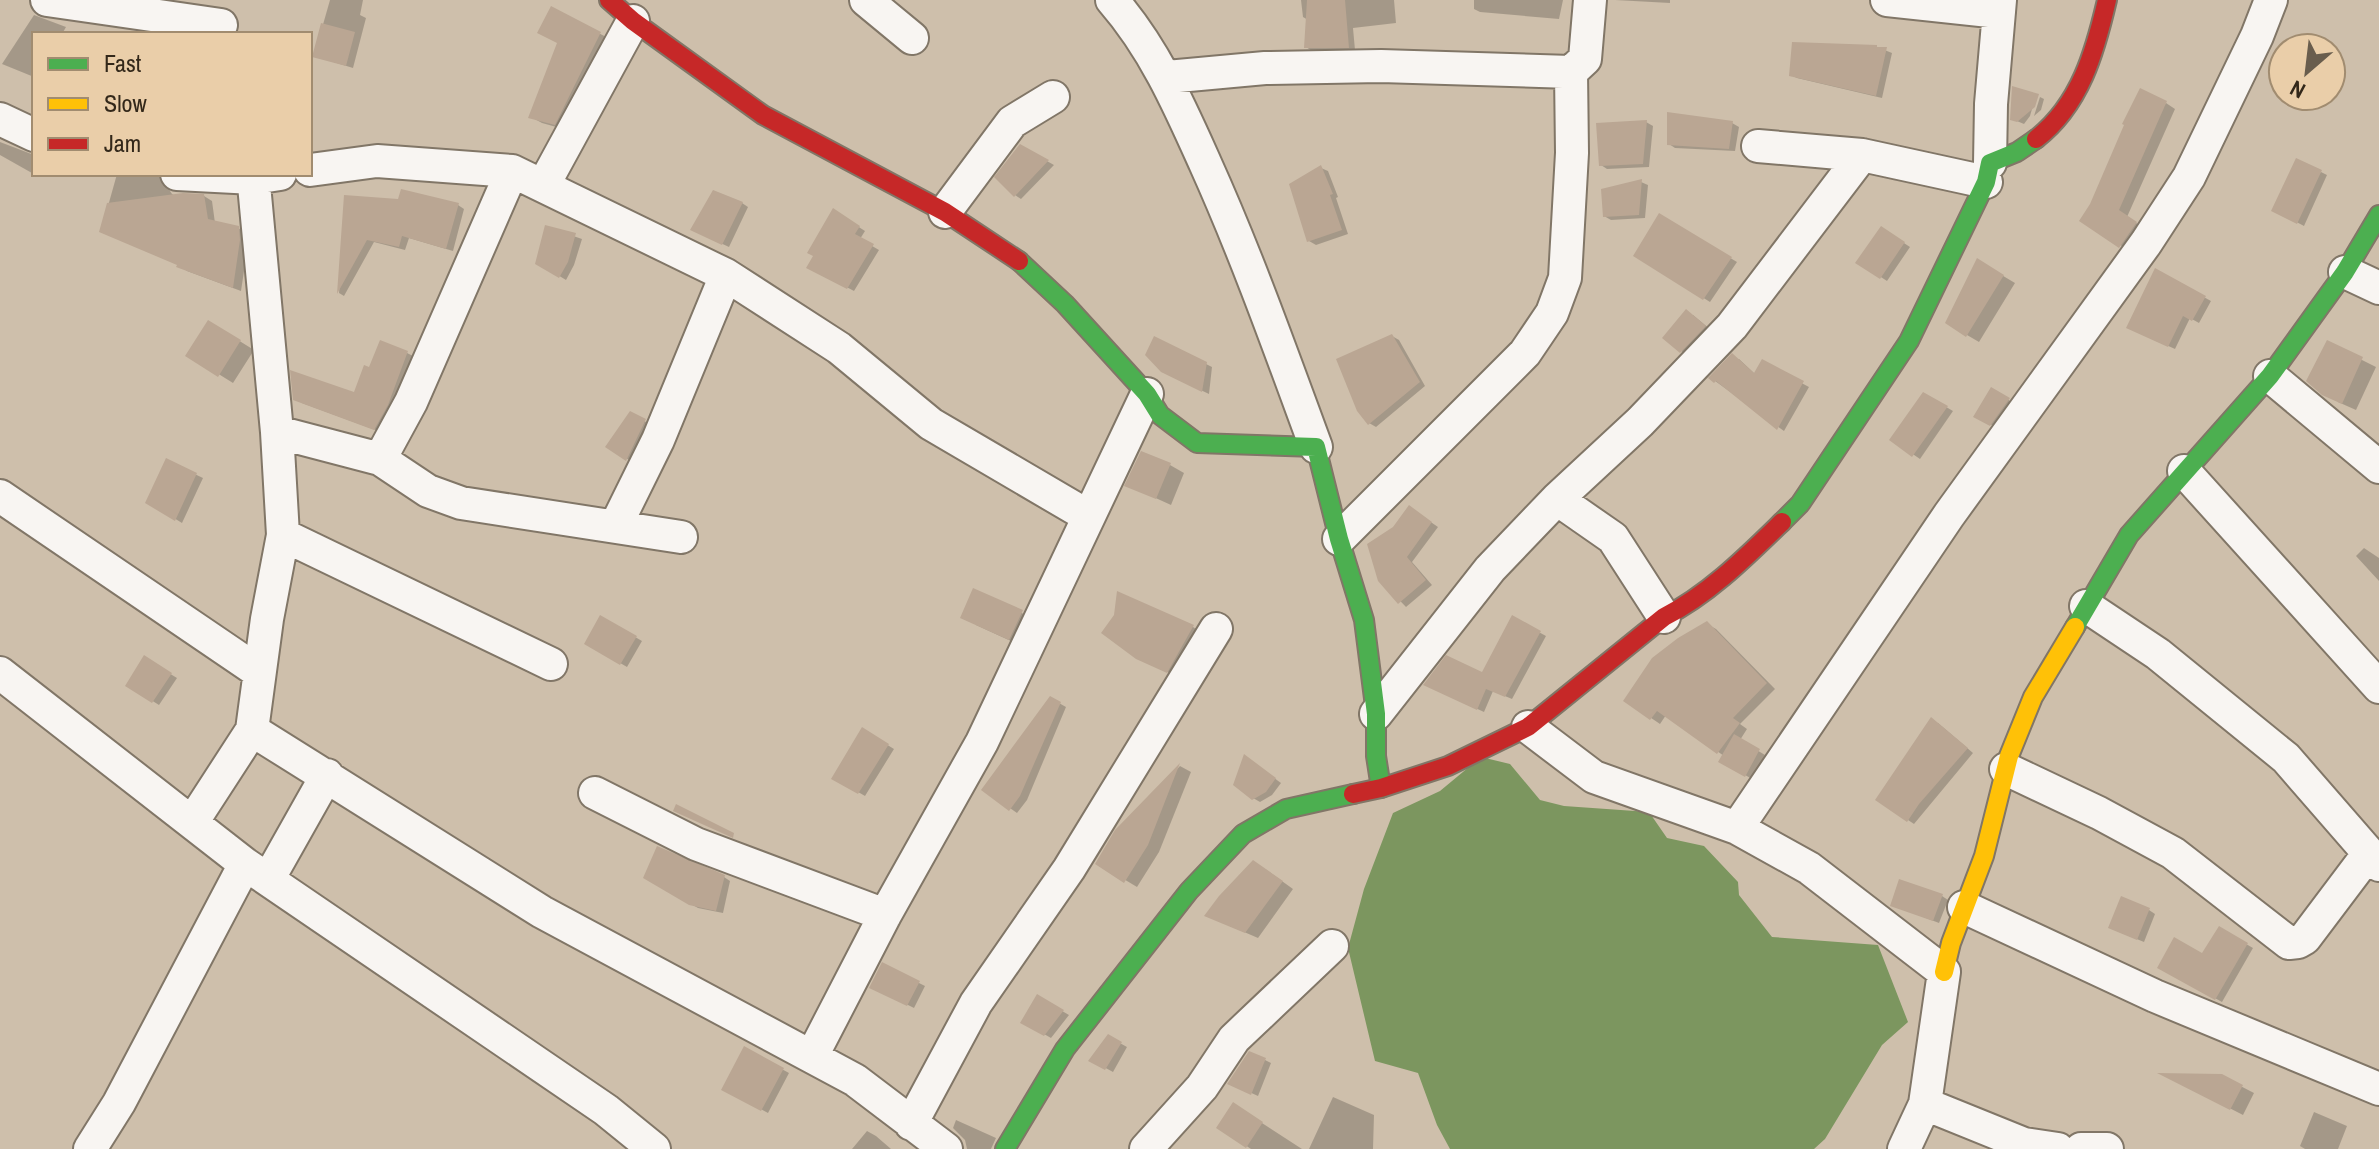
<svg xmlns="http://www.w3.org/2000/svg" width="2379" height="1149" viewBox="0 0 2379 1149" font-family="'Archivo Narrow',sans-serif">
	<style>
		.water { fill: #7c965f }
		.shadow { fill: #0003 }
		.building { fill: #baa693 }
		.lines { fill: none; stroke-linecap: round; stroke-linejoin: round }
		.street-casing { stroke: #817667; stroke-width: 36 }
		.fast-casing { stroke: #817667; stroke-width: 22 }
		.slow-casing { stroke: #817667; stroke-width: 22 }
		.jam-casing { stroke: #817667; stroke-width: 22 }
		.street { stroke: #f8f5f2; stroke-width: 32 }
		.fast { stroke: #4caf50; stroke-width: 18 }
		.slow { stroke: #ffc107; stroke-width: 18 }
		.jam { stroke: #c62828; stroke-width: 18 }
	</style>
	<rect width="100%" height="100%" fill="#cebfab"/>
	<path class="water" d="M1481 757 1510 764 1540 800 1564 806 1649 812 1667 838 1704 846 1738 882 1739 895 1772 937 1878 945 1908 1022 1882 1045 1825 1139 1814 1149H1450L1437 1125 1418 1073 1375 1061 1348 948 1364 889 1393 813 1440 791Z"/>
	<path class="shadow" d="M330 0H363L360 15 366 18 353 68 314 56Z
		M1301 0H1394L1396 23 1353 28 1355 50 1312 51 1306 47 1308 20 1303 17Z
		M1474 0H1563L1559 19 1480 12 1474 9Z
		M1615 0H1670V3Z
		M552 9 612 40 567 130 542 123 531 117 559 43Z
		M34 15 66 27 62 34H34V77L2 64Z
		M1877 47 1892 53 1882 98 1797 78 1791 75Z
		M2036 95 2030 116 2024 124 2012 119Z
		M2040 97 2044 99 2041 110 2034 116Z
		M2166 103 2175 109 2127 217 2145 229 2130 251 2081 221Z
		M1646 122 1653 126 1649 167 1607 169 1601 165Z
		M1732 123 1739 127 1735 151 1675 148 1669 144Z
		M0 142 34 155V174H41L39 177 0 155Z
		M1020 146 1054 165 1021 199 1015 195Z
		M1321 168 1328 171 1338 197 1336 198 1348 234 1316 245 1309 241Z
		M2321 172 2327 175 2304 226 2274 210Z
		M117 174H167L168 188 172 194 177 197 204 196 212 201 215 223 238 228 247 233 248 245 241 291 187 271 179 265 101 231Z
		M1641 182 1648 185 1645 218 1611 220 1604 216Z
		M346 197 458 205 464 209 453 251 409 238 405 250 374 242 344 296 339 293Z
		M742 203 748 207 729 247 699 233Z
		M834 211 865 231 860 239 879 250 854 291 809 267Z
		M1660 216 1737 262 1710 302 1636 256Z
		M547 227 582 239 574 265 566 280 538 263Z
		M1881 228 1910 247 1887 281 1858 262Z
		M1978 261 2015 283 1979 342 1967 335Z
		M2156 271 2211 301 2199 323 2190 318 2175 349 2135 331Z
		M1693 315 1711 330 1687 355 1681 351Z
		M209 322 254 350 233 383 188 355Z
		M1392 336 1399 340 1425 386 1376 427 1369 423Z
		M2328 343 2376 367 2356 410 2338 402Z
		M407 353 413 356 394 409 381 432 302 403 355 395 370 370Z
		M1739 359 1756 375 1762 362 1809 387 1784 431 1711 378Z
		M1206 364 1212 367 1209 394 1169 375Z
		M1992 390 2015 404 1997 428 1976 416Z
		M1924 394 1953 411 1920 459 1892 440Z
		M631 413 651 425 634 463 608 447Z
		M167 461 203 478 182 523 148 502Z
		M1170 465 1184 473 1171 505 1127 485Z
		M1416 512 1438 527 1412 562 1432 585 1406 607 1380 580Z
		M2364 548 2379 558V581L2356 556Z
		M974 590 1036 620 1024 647 976 625Z
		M1116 616 1193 627 1199 631 1174 675 1145 662Z
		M601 617 642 641 627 667 586 643Z
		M1513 618 1546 636 1512 699 1493 691 1484 712 1432 688 1482 675Z
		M1707 624 1716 629 1775 689 1740 724 1747 729 1740 740 1765 755 1752 779 1721 761 1724 756 1666 715 1660 724 1626 701Z
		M144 658 177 678 159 705 127 685Z
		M1050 698 1066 707 1027 800 1017 813 984 790Z
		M1938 723 1973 753 1914 824 1908 820Z
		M863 730 894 749 865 796 834 778Z
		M1251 761 1281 783 1272 795 1260 802 1253 798Z
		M1180 766 1191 772 1159 852 1137 887 1097 863 1117 832Z
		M1265 869 1293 889 1258 938 1207 916Z
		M645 877H724L730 881 723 913 698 908Z
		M1942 896 1948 900 1939 923 1892 905Z
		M2149 910 2155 914 2144 942 2117 931Z
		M2220 929 2253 948 2222 1002 2159 967 2203 956Z
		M883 965 925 986 914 1008 878 990Z
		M1038 997 1069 1015 1051 1038 1023 1022Z
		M1109 1037 1127 1047 1113 1072 1091 1060Z
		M745 1049 789 1073 768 1113 723 1089Z
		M1265 1060 1271 1063 1258 1096 1236 1086Z
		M2165 1075 2221 1076 2254 1093 2243 1115Z
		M1333 1097 1374 1115 1373 1149H1309Z
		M1234 1105 1302 1149H1251L1219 1127Z
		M2314 1112 2347 1126 2338 1149H2305L2300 1146Z
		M956 1120 996 1138 991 1149H967L965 1140 953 1128Z
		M867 1131 876 1136 891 1149H852Z"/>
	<path class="building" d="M1307 0H1345L1349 48H1304Z
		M551 6 601 32 555 125 528 118 557 43 537 33Z
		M321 23 355 32 346 66 312 57Z
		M1792 42 1877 45V47H1887L1876 96 1789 76Z
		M2012 86 2039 94 2035 107 2017 122 2010 120Z
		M2140 88 2167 101 2119 210 2137 222 2119 248 2079 221 2090 204 2124 125 2122 124Z
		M1667 112 1733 121 1729 149 1667 145Z
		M1647 120 1643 164 1599 166 1596 123Z
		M1020 144 1049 160 1014 197 994 177Z
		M2296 158 2322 170 2297 224 2271 211Z
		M1321 165 1333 194 1330 195 1342 230 1307 242 1289 184Z
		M1642 179 1639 215 1603 217 1601 189Z
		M401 189 459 203 446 249 402 236 399 247 367 240 337 294 344 195 398 199Z
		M713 190 743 202 722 245 690 230Z
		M183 193 204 194 208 219 239 226 240 240 233 288 176 267 177 265 99 232 107 203Z
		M833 208 860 226 855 234 874 244 847 289 806 268 813 256 807 253Z
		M1659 213 1732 257 1703 300 1633 256Z
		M545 225 576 233 568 262 559 278 535 264Z
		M1881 226 1905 242 1880 279 1855 263Z
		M1977 258 2004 275 1966 337 1945 323Z
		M2155 268 2206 296 2192 321 2183 316 2168 347 2126 328Z
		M1686 309 1706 326 1680 353 1662 338Z
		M208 320 241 340 218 377 185 356Z
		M1392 334 1420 382 1368 425 1357 411 1336 359Z
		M1154 336 1207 362 1202 392 1161 372 1145 355Z
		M380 340 408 351 388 405 374 430 293 400 290 370 354 392 364 365 369 367Z
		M2327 340 2363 357 2342 404 2322 395 2306 381Z
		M1732 353 1754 373 1762 359 1804 381 1777 430 1716 381 1714 383 1708 378Z
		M1991 387 2010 398 1990 426 1973 417Z
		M1923 392 1948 406 1912 457 1889 440Z
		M630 411 646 419 626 461 605 447Z
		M1141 451 1171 463 1156 499 1124 486Z
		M166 458 197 473 175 521 145 503Z
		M1409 505 1432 522 1407 557 1426 580 1398 604 1378 581 1367 544 1393 527Z
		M973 588 1023 610 1009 640 960 618Z
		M1117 591 1194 625 1167 673 1136 659 1101 633 1114 615Z
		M600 615 637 636 620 665 584 644Z
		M1512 615 1541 631 1505 697 1486 689 1477 710 1423 685 1446 655 1482 672Z
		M1707 621 1767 683 1733 718 1740 723 1717 754 1657 711 1650 720 1623 701 1652 658 1678 638Z
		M144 655 172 673 152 703 125 686Z
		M1050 696 1061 702 1020 796 1009 811 981 790Z
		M1931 717 1968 748 1919 804 1907 822 1875 800Z
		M862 727 889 744 858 794 831 779Z
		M1734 734 1760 749 1745 777 1718 762Z
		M1244 754 1276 778 1266 792 1252 800 1233 785Z
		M1180 763 1148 845 1124 883 1095 864 1115 830Z
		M676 804 734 833 733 838 673 811Z
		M657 846 725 875 716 911 689 905 643 878Z
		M1253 860 1283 881 1245 933 1204 916 1219 896Z
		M1899 879 1943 894 1933 921 1890 906Z
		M2121 896 2150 908 2137 940 2108 928Z
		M2219 926 2248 943 2215 1000 2157 968 2174 937 2202 953Z
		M882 962 920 981 907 1006 869 988Z
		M1037 994 1064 1010 1044 1036 1020 1023Z
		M1108 1034 1122 1042 1105 1070 1088 1061Z
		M744 1046 784 1068 761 1111 721 1090Z
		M1249 1051 1266 1058 1251 1095 1227 1084Z
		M2157 1073 2222 1074 2243 1085 2230 1110Z
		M1233 1102 1263 1122 1246 1148 1216 1128Z"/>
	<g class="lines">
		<defs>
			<path id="street" d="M47 0 221 25
				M866 0 912 38
				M1112 0C1154 48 1179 105 1205 163 1247 256 1281 352 1316 447
				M1887 0 1999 12
				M1167 77 1265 68 1381 66 1571 72 1585 59 1590 0
				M0 119 34 135
				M1758 146 1862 155 1986 182
				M1990 163 1991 104 2000 0
				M310 170 377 161 512 171 726 275 839 348 931 424 1088 516
				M177 174 254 178 280 174
				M543 186 633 21
				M945 212 1012 122 1053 97
				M2345 272 2379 288
				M2270 376 2379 467
				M277 432 380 459 428 491 461 503 681 537
				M380 459 411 402 512 171
				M2184 471 2379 687
				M0 496 259 672
				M1557 499 1640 422 1732 326 1862 155
				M616 525 658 440 726 275
				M283 535 551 664
				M1339 539 1525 353 1552 313 1565 278 1572 153 1571 72
				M2086 606 2158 654 2286 758 2379 865
				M0 673 245 864 606 1110 654 1149
				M1376 714 1490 569 1557 499 1613 538 1664 617
				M1528 727 1594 777 1737 828 1809 868 1944 972 1925 1104 2024 1144 2058 1149
				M252 730 542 912 855 1080 946 1149
				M2006 769 2099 813 2173 853 2289 943 2298 942 2305 938 2369 853
				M595 793 696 844 885 915
				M193 821 252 730 267 619 283 535 277 432 253 174
				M1737 828 1949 515 2146 243 2189 177 2257 36 2271 0
				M269 878 327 775
				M1964 907 2155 996 2379 1089
				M812 1056 885 915 982 742 1147 394
				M911 1124 976 1003 1069 869 1216 629
				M90 1149 119 1103 245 864
				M1146 1149 1202 1087 1234 1039 1332 946
				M1904 1149 1925 1104
				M2081 1149H2107"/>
			<path id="fast" d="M1019 261 1065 304 1147 394 1160 415 1197 443 1316 447 1339 539 1364 620 1376 714V756L1381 788
				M1782 522 1800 504 1909 341 1986 182 1990 163 2017 152 2036 139
				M2075 627 2129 535 2270 376 2345 272 2379 215
				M1005 1149 1065 1049 1189 891 1243 834 1286 809 1353 794"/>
			<path id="slow" d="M1944 972 1951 943 1984 856 2009 756 2033 697 2075 627"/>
			<path id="jam" d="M609 0 633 21 763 115 945 212 1019 261
				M2036 139C2080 105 2095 52 2107 0
				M1353 794 1381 788 1448 766 1528 727 1664 617C1708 595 1746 557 1782 522"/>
		</defs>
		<use href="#street" class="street-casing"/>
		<use href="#fast" class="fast-casing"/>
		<use href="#slow" class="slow-casing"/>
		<use href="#jam" class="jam-casing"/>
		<use href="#street" class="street"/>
		<use href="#fast" class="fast"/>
		<use href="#slow" class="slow"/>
		<use href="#jam" class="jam"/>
	</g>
	<rect x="32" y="32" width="280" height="144" fill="#eacea9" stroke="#a18c70" stroke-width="2"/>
	<rect x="48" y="58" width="40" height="12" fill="#4caf50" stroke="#a18c70" stroke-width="2"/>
	<text x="104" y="72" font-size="24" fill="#33281a">Fast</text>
	<rect x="48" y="98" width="40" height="12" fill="#ffc107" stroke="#a18c70" stroke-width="2"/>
	<text x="104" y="112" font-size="24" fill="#33281a">Slow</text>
	<rect x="48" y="138" width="40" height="12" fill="#c62828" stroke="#a18c70" stroke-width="2"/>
	<text x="104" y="152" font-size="24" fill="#33281a">Jam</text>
	<g transform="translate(2307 72) rotate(208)"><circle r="38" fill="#eacea9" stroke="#a18c70" stroke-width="2"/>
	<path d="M0-6L14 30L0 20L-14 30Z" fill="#695d4d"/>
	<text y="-12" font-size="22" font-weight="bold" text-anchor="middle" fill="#33281a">N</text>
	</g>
</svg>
